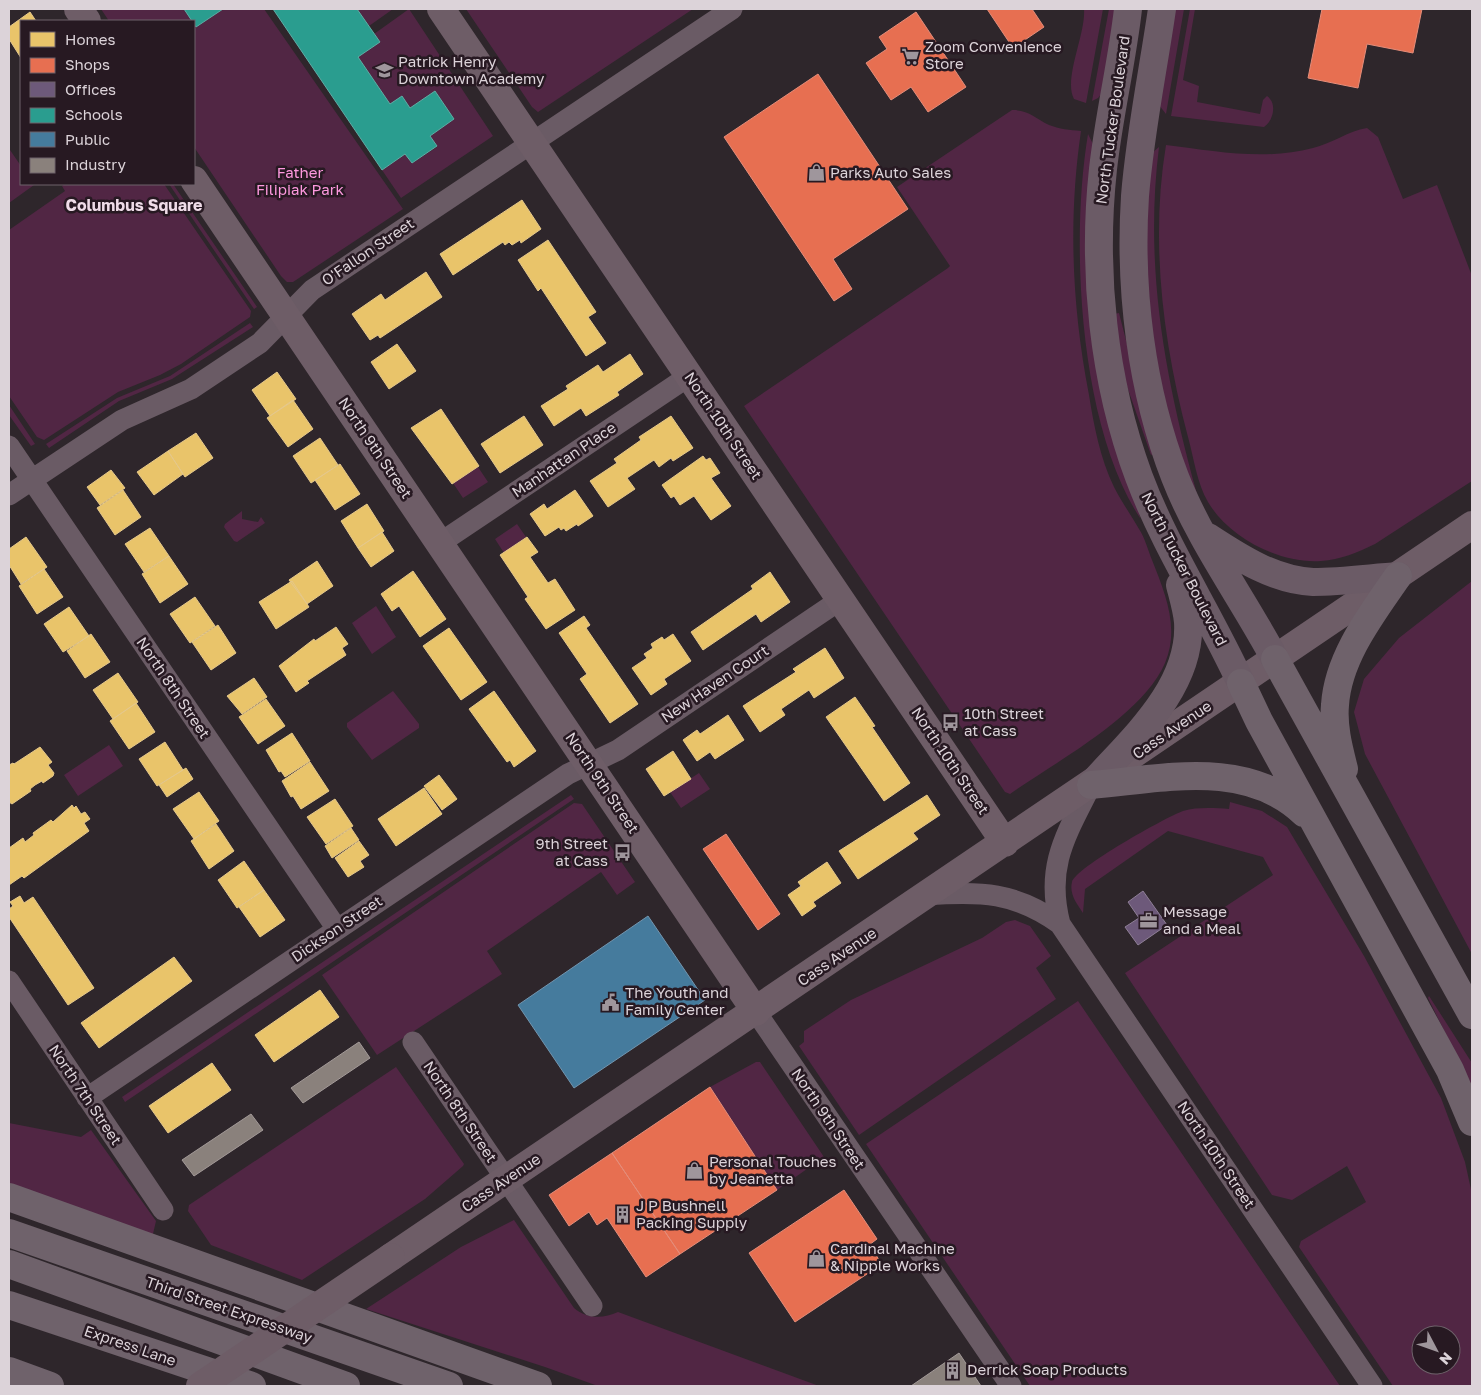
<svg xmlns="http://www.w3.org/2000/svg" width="1481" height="1395" viewBox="0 0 1481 1395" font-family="'Golos Text',sans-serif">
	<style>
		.green { fill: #512644; fill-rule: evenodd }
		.homes { fill: #e9c46a; stroke: #e5c88b }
		.shops { fill: #e76f51; stroke: #e48d7a }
		.offices { fill: #6d597a; stroke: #8e7e96 }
		.schools { fill: #2a9d8f; stroke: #5fada5 }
		.public { fill: #457b9d; stroke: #7295af }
		.industry { fill: #8a817c; stroke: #a39a98 }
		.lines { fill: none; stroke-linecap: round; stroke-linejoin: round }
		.street { stroke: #6a5b65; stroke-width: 21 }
		.secondary { stroke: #6e5d67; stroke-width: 28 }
		.primary { stroke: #6b5b66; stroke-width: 28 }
		.highway { stroke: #6f626b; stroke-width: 28 }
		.secondary-bridge { stroke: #6e5d67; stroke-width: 28 }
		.labels { text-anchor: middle; stroke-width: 5; stroke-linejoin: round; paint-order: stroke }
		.poi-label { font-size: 15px; fill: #dcd3d9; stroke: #271922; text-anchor: start }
		.street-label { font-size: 15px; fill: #dcd3d9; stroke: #271922 }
		.park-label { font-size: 15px; fill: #fd98de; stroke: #271922 }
		.neighbourhood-label { font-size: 16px; font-weight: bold; fill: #efdce8; stroke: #271922 }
	</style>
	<rect width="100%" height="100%" fill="#2e262b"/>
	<path class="green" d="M101 9H184L192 21H109Z
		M223 9H264L403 209 293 282H287L281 276 194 147V23L196 27Z
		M357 9H393L369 26Z
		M409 9 493 136 401 198 382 170 405 154 412 163 437 147 430 136 454 119 435 91 410 108 390 104 358 57 380 42 374 34Z
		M466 9H693L538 112 532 107Z
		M1084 9H1103L1086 103 1074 99C1063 79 1086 34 1084 9Z
		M1109 9H1118L1103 92 1098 98 1092 101Z
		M1174 9H1184L1166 114 1159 105Z
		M1190 9H1195L1183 80 1199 86 1197 102 1260 114 1263 100 1267 96C1277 103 1274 120 1264 127L1171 116Z
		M1012 110C1029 110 1035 118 1049 125 1059 129 1070 130 1081 131 1068 220 1072 307 1089 395 1094 426 1100 458 1114 487 1121 501 1131 515 1139 529 1145 538 1148 550 1152 560 1165 593 1180 628 1165 663 1142 716 1057 761 1010 794L1005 792 744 406 948 268 950 266 897 187Z
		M1367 128 1378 137 1403 199 1437 185 1472 276V481L1375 544C1358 552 1340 560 1321 561 1280 564 1229 538 1208 502 1197 483 1194 459 1188 437 1163 342 1150 242 1166 145 1215 151 1264 161 1313 148 1331 144 1348 131 1367 128Z
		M1088 134 1093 144 1140 518C1079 425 1070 242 1088 134Z
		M1159 147C1144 268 1165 377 1197 494L1180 461 1153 351 1144 226 1152 153Z
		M10 150 21 166V184L34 185 9 203Z
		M65 184H164L251 311 250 317 181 364 160 375 118 392 44 440 37 437 9 396V230L65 191 62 186Z
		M169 184H173L257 307 254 309Z
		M1119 313 1155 453 1151 455 1123 375 1114 314Z
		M250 323 253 327 172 379 119 401 49 448 46 444 117 398 170 376Z
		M9 405 35 444 31 446 9 415Z
		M478 467 488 482 463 498 453 483Z
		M242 511V519L258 522 261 517 265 523 237 542 234 541 224 527 225 524Z
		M517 524 526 537 504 553 495 539Z
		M1472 581V954L1365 754 1354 712 1364 679 1399 638Z
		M376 606 396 637 372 654 352 623Z
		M393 691 419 724V728L372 760 347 727V723Z
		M109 745 123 766 78 796 64 775Z
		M699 773 710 789 681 808 670 792Z
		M571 795 574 799 125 1102 122 1097Z
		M1230 802 1262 811 1287 827 1364 956 1441 1098 1465 1162 1472 1194V1386H1393L1299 1247 1301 1241 1366 1202 1347 1166 1292 1200 1272 1195 1125 973 1273 875 1263 857 1168 831 1085 889 1083 913C1077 904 1069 894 1072 882 1075 868 1166 817 1183 811 1197 807 1214 808 1229 809ZM1421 1335H1451V1365H1421Z
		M574 803 582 804 635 882 617 895 601 872 487 951 502 974 377 1055 322 975Z
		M1015 920 1030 926 1051 956 1036 968 1056 999 859 1135 799 1046 804 1042V1031L851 1000 982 938 1006 922Z
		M1429 996 1472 1063V1087L1428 998Z
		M1078 1001 1340 1386H1030L866 1144Z
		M756 1062H760L824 1157 777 1190 710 1087Z
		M396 1067 464 1164 463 1166 425 1199 302 1280 211 1245 188 1211 189 1205Z
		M9 1123 81 1137 91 1130 156 1221 152 1238 9 1185Z
		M514 1220 574 1308C587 1319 603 1319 618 1312L819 1386H598L545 1367 366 1309 461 1247Z"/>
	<path class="homes" d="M30 12 36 21H21V58L9 39V27Z
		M522 200 541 229 521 243 520 240 512 245 509 242 505 245 503 242 453 275 440 254Z
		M548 240 596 312 588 317 606 343 586 356 541 288 538 291 518 260Z
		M426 272 442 297 380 338 378 335 370 340 352 314 381 294 385 300Z
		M397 344 416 371 389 389 371 362Z
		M630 354 643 374 617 392 619 395 586 416 581 408 554 426 541 406 568 389 566 386 598 365 603 372Z
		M277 372 296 399 270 416 252 390Z
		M293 400 313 429 288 447 267 418Z
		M441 409 479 466 452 484 411 428Z
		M524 416 543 445 500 473 481 444Z
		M671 416 693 448 673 461 671 458 659 467 654 460 627 478 635 489 608 507 590 481 617 463 614 459 641 440 639 437Z
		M196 433 213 458 185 477 168 451Z
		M320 438 338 465 311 483 293 456Z
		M168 451 183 474 154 495 137 472Z
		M703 456 706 460 710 458 720 473 711 478 731 506 711 520 694 496 680 505 674 496 671 498 662 485Z
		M340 464 360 494 335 510 315 480Z
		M111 470 125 488 100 505 87 487Z
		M123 490 141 517 115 535 97 508Z
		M575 490 593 516 578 526 577 524 566 531 564 528 561 530 559 527 545 536 530 514 544 504 547 509Z
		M367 504 384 531 358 548 341 521Z
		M150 528 169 556 144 572 125 544Z
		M382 532 394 551 371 567 358 548Z
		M26 537 47 567 21 584 9 565V549Z
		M527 537 538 552 530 557 548 583 555 579 575 610 546 629 525 599 528 597 500 555Z
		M169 556 188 584 160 603 142 574Z
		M317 561 333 586 307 604 289 580Z
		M44 569 63 597 37 614 19 586Z
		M413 571 446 619 420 637 399 606 392 611 381 594Z
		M770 572 790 602 761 622 756 614 703 650 691 632 753 589 751 586Z
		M292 581 309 607 276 629 259 602Z
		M195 597 215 626 190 643 170 614Z
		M69 607 89 636 63 652 44 624Z
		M584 616 590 625 586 628 638 704 610 723 580 679 587 674 559 633Z
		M218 625 236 653 211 670 192 642Z
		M336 627 348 644 342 648 346 655 307 681 309 683 296 692 279 666 314 639 315 641Z
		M449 628 487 682 461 700 423 646Z
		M91 634 110 662 85 678 67 651Z
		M673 634 691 661 664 679 667 684 651 695 632 668 647 658 644 654 653 648 651 644 662 637 664 640Z
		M825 648 844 678 814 698 809 690 781 709 785 715 760 732 743 706 796 672 793 669Z
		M118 673 138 702 113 719 93 690Z
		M254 678 267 697 242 714 227 696Z
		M494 691 536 751 514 767 510 760 507 762 469 709Z
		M855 697 875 726 872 727 910 783 884 801 826 717Z
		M266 699 285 726 258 744 239 717Z
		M136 703 155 732 129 749 110 721Z
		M728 715 744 740 715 759 710 752 697 761 683 740 697 730 700 734Z
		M292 733 310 761 285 777 281 771 279 772 266 750Z
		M165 742 183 770 157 786 139 759Z
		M40 747 52 762 48 765 54 773 53 776 43 783 42 781 35 785 30 789 31 791 12 804 9 802V765L13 763 14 764Z
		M673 751 691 779 664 796 646 769Z
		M310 762 329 791 301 809 293 796 291 797 282 781Z
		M186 768 193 779 167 797 159 785Z
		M439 775 457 799 442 810 424 786Z
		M424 788 442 814 396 846 378 819Z
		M199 792 219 821 194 839 173 809Z
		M927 795 940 815 913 833 918 839 858 879 839 851Z
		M335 799 353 826 326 844 307 817Z
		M72 805 74 808 76 806 81 814 85 812 90 819 84 823 89 831 24 878 22 876 9 885V848L23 838 25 842 34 835 33 833 51 820 53 822Z
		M216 824 234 851 209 869 191 841Z
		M351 828 359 840 332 858 325 846Z
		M359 841 369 855 360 861 364 867 348 877 335 858Z
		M244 861 264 890 237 908 218 880Z
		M827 862 841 883 813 902 816 906 802 916 788 895 801 886 798 882Z
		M264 890 285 920 260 937 239 907Z
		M20 896 24 903 33 897 94 988 68 1005 9 917V909L13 906 10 902Z
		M174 957 192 981 99 1048 81 1023Z
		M320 990 339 1017 274 1062 255 1035Z
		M212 1063 231 1090 168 1133 149 1106Z"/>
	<path class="shops" d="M987 9H1032L1044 27 1013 48Z
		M1322 9H1422L1413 53 1367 44 1358 88 1308 78Z
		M916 12 966 87 928 112 911 87 891 100 866 63 887 49 879 37Z
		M818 74 908 209 833 259 852 289 834 301 724 137Z
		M726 834 780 914 758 930 703 849Z
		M710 1087 777 1190 680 1254 612 1153Z
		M612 1153 680 1254 646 1277 607 1218 597 1225 589 1212 569 1226 549 1195Z
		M844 1190 877 1239 869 1245 882 1264 795 1322 749 1253Z"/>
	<path class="offices" d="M1143 891 1167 925 1138 945 1125 927 1139 918 1128 902Z"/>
	<path class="schools" d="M184 9H223L196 27Z
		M273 9H357L380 42 358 57 390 104 402 96 410 108 435 91 454 119 430 136 437 146 412 163 405 154 382 170Z"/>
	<path class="public" d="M648 916 705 1000 574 1088 518 1005Z"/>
	<path class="industry" d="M359 1042 370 1058 303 1103 291 1088Z
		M251 1114 263 1130 194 1176 182 1160Z
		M959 1353 981 1386H911Z"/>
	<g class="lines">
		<path class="street" d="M9 446 337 929
			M9 495 122 420 191 389 260 343 312 290 732 9
			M440 543 689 376
			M1091 785C1066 835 1045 866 1060 924L1372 1386
			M927 895C981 891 1015 892 1060 924
			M9 981 163 1210
			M756 1012 1011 1386
			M413 1042 592 1306
			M87 1098 568 774 618 750 840 600"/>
		<path class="secondary" d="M78 9 87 21
			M441 9 1005 843
			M194 180 756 1012
			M391 1257 1472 525"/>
		<path class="primary" d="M1128 9C1122 62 1109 115 1103 169 1092 271 1103 380 1139 477 1166 549 1209 613 1241 683
			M1162 9C1153 71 1140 133 1135 196 1129 290 1141 389 1175 477 1200 541 1243 599 1275 659
			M1208 537C1240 558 1274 580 1313 582 1341 582 1370 578 1398 576
			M1091 785C1131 740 1192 688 1188 622 1187 610 1183 597 1180 585"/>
		<path class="highway" d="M1275 659 1472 1015
			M1241 683 1259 721 1450 1070 1472 1122
			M1344 769C1339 749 1333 727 1335 705 1338 657 1372 614 1398 576
			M1091 785C1163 779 1246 758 1304 813
			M9 1197 538 1386
			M9 1233 449 1386
			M9 1264 346 1386
			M9 1305 252 1386
			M9 1371 50 1386"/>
		<path class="secondary-bridge" d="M200 1386 391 1257"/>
	</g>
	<defs>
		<symbol id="supermarket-bare" viewBox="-9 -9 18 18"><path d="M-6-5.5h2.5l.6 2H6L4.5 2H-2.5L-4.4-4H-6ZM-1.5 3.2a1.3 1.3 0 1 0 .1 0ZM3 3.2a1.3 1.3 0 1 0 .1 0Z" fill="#9f969c" stroke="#271922" stroke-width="2.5" paint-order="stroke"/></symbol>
		<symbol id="school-bare" viewBox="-9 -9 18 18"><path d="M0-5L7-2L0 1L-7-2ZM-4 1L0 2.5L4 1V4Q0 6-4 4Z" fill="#9f969c" stroke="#271922" stroke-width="2.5" paint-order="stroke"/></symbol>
		<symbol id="shop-bare" viewBox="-9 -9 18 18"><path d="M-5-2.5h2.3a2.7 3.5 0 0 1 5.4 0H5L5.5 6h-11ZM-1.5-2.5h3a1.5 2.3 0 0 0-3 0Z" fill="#9f969c" stroke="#271922" stroke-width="2.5" paint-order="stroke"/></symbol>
		<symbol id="bus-bare" viewBox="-9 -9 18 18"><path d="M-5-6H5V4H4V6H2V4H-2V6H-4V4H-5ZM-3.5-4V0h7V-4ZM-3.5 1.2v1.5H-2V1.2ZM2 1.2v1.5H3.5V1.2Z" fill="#9f969c" stroke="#271922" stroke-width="2.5" paint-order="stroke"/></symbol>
		<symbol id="office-bare" viewBox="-9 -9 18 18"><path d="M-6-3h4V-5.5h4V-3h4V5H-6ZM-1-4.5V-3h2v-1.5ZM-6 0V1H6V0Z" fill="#9f969c" stroke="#271922" stroke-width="2.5" paint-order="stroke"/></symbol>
		<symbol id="civic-bare" viewBox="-9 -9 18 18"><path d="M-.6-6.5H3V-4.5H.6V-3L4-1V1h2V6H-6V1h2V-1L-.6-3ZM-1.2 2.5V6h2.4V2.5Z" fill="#9f969c" stroke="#271922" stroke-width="2.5" paint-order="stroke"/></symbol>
		<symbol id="building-bare" viewBox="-9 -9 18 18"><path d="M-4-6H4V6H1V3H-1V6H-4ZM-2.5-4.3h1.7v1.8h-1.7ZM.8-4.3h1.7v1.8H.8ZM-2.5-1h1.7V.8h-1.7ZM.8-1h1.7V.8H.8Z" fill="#9f969c" stroke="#271922" stroke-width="2.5" paint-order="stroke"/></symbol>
	</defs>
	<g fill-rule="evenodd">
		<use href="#supermarket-bare" x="898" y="44" width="25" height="25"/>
		<use href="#school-bare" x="372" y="58" width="25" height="25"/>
		<use href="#shop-bare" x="804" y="160" width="25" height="25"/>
		<use href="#bus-bare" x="938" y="710" width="25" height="25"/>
		<use href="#bus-bare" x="610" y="840" width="25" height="25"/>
		<use href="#office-bare" x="1136" y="908" width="25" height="25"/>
		<use href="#civic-bare" x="598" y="990" width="25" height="25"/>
		<use href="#shop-bare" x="682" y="1158" width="25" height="25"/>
		<use href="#building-bare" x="610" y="1202" width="25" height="25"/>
		<use href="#shop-bare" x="804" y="1246" width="25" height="25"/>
		<use href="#building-bare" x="940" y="1358" width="25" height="25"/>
	</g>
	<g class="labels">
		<g class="poi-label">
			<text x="925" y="52">Zoom Convenience<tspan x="925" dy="17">Store</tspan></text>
			<text x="398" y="67">Patrick Henry<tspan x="398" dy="17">Downtown Academy</tspan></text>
			<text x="830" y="178">Parks Auto Sales</text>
			<text x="964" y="719">10th Street<tspan x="964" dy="17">at Cass</tspan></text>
			<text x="608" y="849" text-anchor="end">9th Street<tspan x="608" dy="17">at Cass</tspan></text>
			<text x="1163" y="917">Message<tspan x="1163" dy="17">and a Meal</tspan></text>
			<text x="625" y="998">The Youth and<tspan x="625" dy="17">Family Center</tspan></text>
			<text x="709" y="1167">Personal Touches<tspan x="709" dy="17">by Jeanetta</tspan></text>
			<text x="636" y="1211">J P Bushnell<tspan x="636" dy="17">Packing Supply</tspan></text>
			<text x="830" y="1254">Cardinal Machine<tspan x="830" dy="17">&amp; Nipple Works</tspan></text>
			<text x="967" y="1375">Derrick Soap Products</text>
		</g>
		<g class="street-label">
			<text transform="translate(1113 120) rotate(-82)" y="5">North Tucker Boulevard</text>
			<text transform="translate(368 252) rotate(-34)" y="5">O'Fallon Street</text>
			<text transform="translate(723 426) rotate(56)" y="5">North 10th Street</text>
			<text transform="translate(375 448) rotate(56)" y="5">North 9th Street</text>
			<text transform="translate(564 460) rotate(-34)" y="5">Manhattan Place</text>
			<text transform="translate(1184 569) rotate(63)" y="5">North Tucker Boulevard</text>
			<text transform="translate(715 684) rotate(-34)" y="5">New Haven Court</text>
			<text transform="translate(173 688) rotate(56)" y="5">North 8th Street</text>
			<text transform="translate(1172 730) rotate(-34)" y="5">Cass Avenue</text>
			<text transform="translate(950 761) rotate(56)" y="5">North 10th Street</text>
			<text transform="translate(602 783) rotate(56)" y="5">North 9th Street</text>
			<text transform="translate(337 929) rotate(-34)" y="5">Dickson Street</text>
			<text transform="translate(837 957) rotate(-34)" y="5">Cass Avenue</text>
			<text transform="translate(85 1095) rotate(56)" y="5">North 7th Street</text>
			<text transform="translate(460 1112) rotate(56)" y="5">North 8th Street</text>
			<text transform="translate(828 1119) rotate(56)" y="5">North 9th Street</text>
			<text transform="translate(1216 1155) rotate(56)" y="5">North 10th Street</text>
			<text transform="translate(501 1183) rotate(-34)" y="5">Cass Avenue</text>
			<text transform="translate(229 1310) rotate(19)" y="5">Third Street Expressway</text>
			<text transform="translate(130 1346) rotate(19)" y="5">Express Lane</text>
		</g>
		<g class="park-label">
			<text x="300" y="178">Father<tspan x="300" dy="17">Filipiak Park</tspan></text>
		</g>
		<g class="neighbourhood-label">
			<text x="134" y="211">Columbus Square</text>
		</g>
	</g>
	<rect width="1481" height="1395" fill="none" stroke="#dcd3d9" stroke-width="20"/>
	<rect x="20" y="20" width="175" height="165" fill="#271922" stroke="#6f636b"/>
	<rect x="30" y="32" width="25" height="15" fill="#e9c46a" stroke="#6f636b"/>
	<text x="65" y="45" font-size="15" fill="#dcd3d9">Homes</text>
	<rect x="30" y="58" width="25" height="15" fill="#e76f51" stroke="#6f636b"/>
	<text x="65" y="70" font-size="15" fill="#dcd3d9">Shops</text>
	<rect x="30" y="82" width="25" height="15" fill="#6d597a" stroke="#6f636b"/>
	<text x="65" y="95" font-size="15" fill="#dcd3d9">Offices</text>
	<rect x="30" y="108" width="25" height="15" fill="#2a9d8f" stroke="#6f636b"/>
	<text x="65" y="120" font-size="15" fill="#dcd3d9">Schools</text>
	<rect x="30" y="132" width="25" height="15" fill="#457b9d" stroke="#6f636b"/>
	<text x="65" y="145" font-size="15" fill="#dcd3d9">Public</text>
	<rect x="30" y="158" width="25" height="15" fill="#8a817c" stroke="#6f636b"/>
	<text x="65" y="170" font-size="15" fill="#dcd3d9">Industry</text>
	<g transform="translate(1436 1350) rotate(131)"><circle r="24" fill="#271922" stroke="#6f636b"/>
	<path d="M0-4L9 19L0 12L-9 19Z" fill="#9f969c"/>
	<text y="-8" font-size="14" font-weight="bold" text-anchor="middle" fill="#dcd3d9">N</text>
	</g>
</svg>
